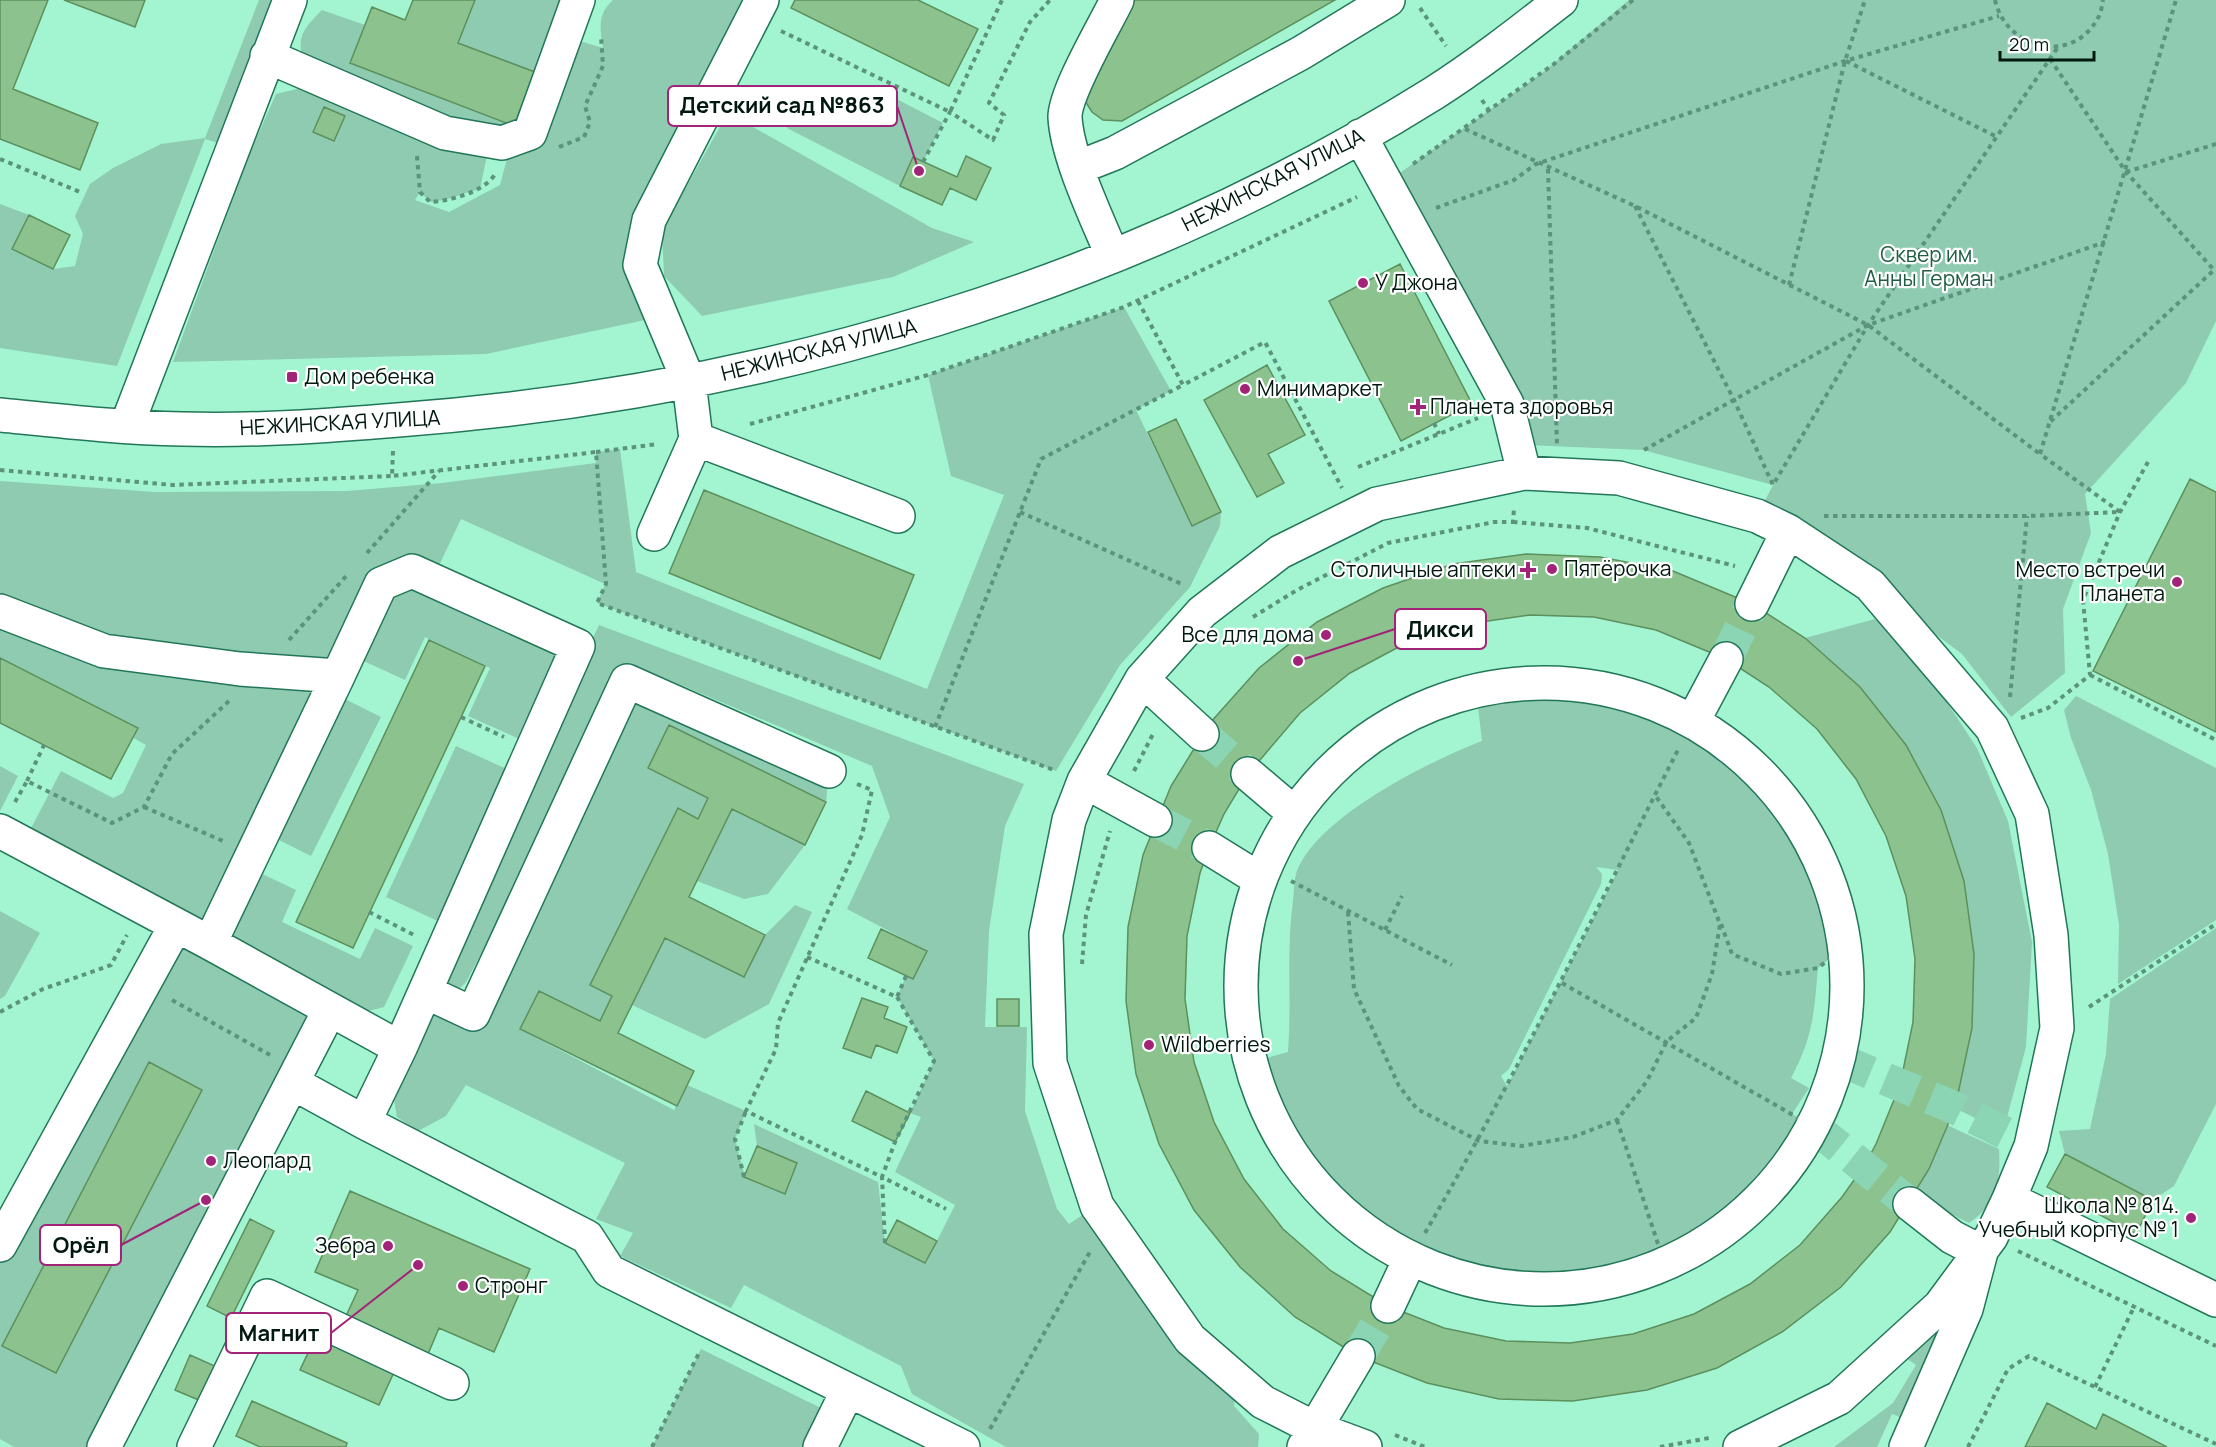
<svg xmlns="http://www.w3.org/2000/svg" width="2216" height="1447" viewBox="0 0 2216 1447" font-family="Manrope,sans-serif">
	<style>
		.green { fill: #8ecbb0; fill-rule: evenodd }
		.building { fill: #8cc28d; stroke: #5c905e; stroke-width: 1.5; fill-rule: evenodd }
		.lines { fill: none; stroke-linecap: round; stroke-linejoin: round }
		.minor-tunnel { stroke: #8bd4b4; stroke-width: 33; stroke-dasharray: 33 16; stroke-linecap: butt }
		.minor-casing { stroke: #227759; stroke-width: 36 }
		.path { stroke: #5b937b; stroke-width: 4; stroke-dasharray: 4.5 4.5; stroke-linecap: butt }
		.minor { stroke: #fff; stroke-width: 33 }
		.poi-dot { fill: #a12478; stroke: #fff; stroke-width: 2 }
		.labels { text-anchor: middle; stroke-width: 4.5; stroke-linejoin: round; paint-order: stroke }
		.street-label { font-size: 21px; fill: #01180f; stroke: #fff }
		.park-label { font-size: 21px; fill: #205e46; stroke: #fff }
		.poi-label { font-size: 21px; fill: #01180f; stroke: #fff; text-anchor: start }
		.leader { fill: none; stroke: #a12478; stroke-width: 2 }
		.callout-dot { fill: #a12478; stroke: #fff; stroke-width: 2 }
		.callout { fill: #fff; stroke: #a12478; stroke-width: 2 }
		.callout-label { font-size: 22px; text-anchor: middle; font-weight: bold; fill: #01180f }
	</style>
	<rect width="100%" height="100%" fill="#a3f5d1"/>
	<path class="green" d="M259 0H276L218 143 205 139 117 366 0 348V204L29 215 12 249 53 269 75 266 83 234 75 216 90 184 113 168 161 144 205 138Z
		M475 0H562L535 72 458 43Z
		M613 0H752L695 97 628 232 632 264 650 319 486 354 173 362 249 155 276 94 305 87 490 141 480 189C462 193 448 201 430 202L420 192 415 200 449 212 500 185 509 151 576 40 603 48C600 29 597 14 613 0ZM324 107 345 116 313 131Z
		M1629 0H2216V321L2186 383 2085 494 2091 533 2063 609 2065 673 2011 717 1962 654 1870 585 1757 516 1773 485 1643 450 1526 445 1387 182 1542 73Z
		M322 10 365 25 350 63 514 126 473 129 303 57C295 36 308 24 322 10Z
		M883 92 943 123 923 162 900 186 787 128 805 94 865 125Z
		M730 114 932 228 974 242 893 277 702 316 664 276 662 230 721 125Z
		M1124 307 1171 391 1136 410 1192 526 1221 512 1220 526 1190 587 1120 665 1056 771 597 603 605 584 461 519 436 572 410 561 331 669 108 647 0 602V481L155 492 347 491 442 483 596 463V452L620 449 636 572 927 689 1004 495 951 476 928 375Z
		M416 583 560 646 526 742 468 716 490 668 425 637 405 680 357 658 388 590Z
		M1875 619 1923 666 1977 748 2008 821 2032 942 2026 1047 2003 1132 1955 1108 1972 1028 1974 954 1964 881 1860 687 1805 638Z
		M599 625 1024 784 1005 826 989 931 985 1027H1027L1025 1111 1057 1209 1069 1224 1087 1212 1237 1387 1234 1406 1259 1434 1258 1447H1006L912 1394 901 1366 744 1285 731 1308 620 1256 633 1233 596 1219 625 1163 466 1085 446 1116 418 1131 397 1117 393 1094 428 1016 450 1008 477 1020 638 685 829 771 826 802 669 725 648 768 708 798 698 819 677 809 590 985 612 996 600 1021 520 1029 674 1110 687 1085 746 1111 735 1139 745 1177 784 1194 797 1163 757 1146 754 1124 878 1182 885 1243 926 1263 955 1205 895 1172 921 1117 910 1113 934 1061 897 997 906 976 913 979 927 951 847 909 890 817 872 766 634 665 466 982 446 1002 426 992Z
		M0 627 101 668 247 685 324 687 207 928 28 834 61 771 113 798 123 793 146 745 0 664Z
		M1560 682 1644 699 1693 721 1774 786 1809 836 1834 892 1846 945 1818 968C1814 1014 1813 1037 1791 1078L1809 1088 1792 1114 1814 1127 1781 1178 1738 1221 1665 1265 1636 1276 1582 1288 1527 1290 1467 1280 1410 1259 1373 1237 1316 1188 1266 1110 1249 1063 1288 1052C1292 1001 1286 951 1293 901 1294 892 1294 882 1296 874 1314 818 1430 761 1482 741L1476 690ZM1596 867 1618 870 1507 1086 1501 1076 1509 1069 1601 884 1602 874Z
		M2076 696 2216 768V920L2118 984 2119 925 2108 854 2091 790 2071 738 2064 710Z
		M343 698 381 717 311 856 273 837Z
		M456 746 511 771 442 923 386 897Z
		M0 766 18 776 0 811Z
		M732 809 805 845 768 894 744 899 697 881Z
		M254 870 296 890 282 922 360 959 375 928 413 946 384 1007 361 1013 233 950 227 924Z
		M795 905 812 912 769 1004 705 1039 632 1005 665 938 744 977 765 935Z
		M0 911 40 933 5 996 0 999Z
		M176 925 329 1011 104 1447H14L0 1439V1245Z
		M2216 928V1104L2174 1186 2153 1200 2065 1154 2059 1131 2090 1129 2106 1054 2110 999Z
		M1947 1125 1999 1149C2001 1181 1997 1204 1969 1223L1914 1195Z
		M1981 1252 1916 1424 1892 1414 1877 1447H1834L1893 1403 1916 1365 1893 1349Z
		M701 1349 831 1413 815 1447H652Z"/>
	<path class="building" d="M0 0H48L13 89 98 123 80 170 0 139Z
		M64 0H145L135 27Z
		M413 0H475L458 43 535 72 514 126 350 63 372 7 405 20Z
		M795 0H918L978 29 949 86 791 8Z
		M1130 0H1335L1122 121 1103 120 1092 112 1085 101Z
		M324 107 345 116 334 141 313 132Z
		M966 156 991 168 976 200 950 188 942 205 900 186 913 157 957 177Z
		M29 215 70 235 53 269 12 249Z
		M1400 264 1472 404 1401 441 1329 301Z
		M1267 365 1305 435 1268 454 1284 483 1257 497 1204 400Z
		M1176 419 1221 512 1192 526 1148 432Z
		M2190 479 2216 492V732L2093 671Z
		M704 490 914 575 880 659 669 573Z
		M1526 554 1600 557 1673 571 1752 604 1805 638 1860 687 1906 745 1941 810 1964 881 1974 954 1972 1028 1955 1108 1929 1169 1890 1232 1841 1287 1782 1332 1717 1368 1647 1390 1573 1401 1499 1399 1427 1383 1358 1356 1295 1317 1240 1267 1194 1210 1159 1144 1136 1074 1126 1001 1128 927 1143 855 1171 786 1210 723 1259 668 1317 622 1383 588 1453 564ZM1530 615 1594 617 1656 630 1726 659 1769 687 1817 729 1856 779 1886 836 1906 896 1915 959 1913 1022 1900 1085 1876 1144 1864 1166 1842 1197 1800 1245 1750 1284 1694 1314 1633 1334 1570 1343 1506 1341 1444 1328 1388 1306 1331 1271 1283 1229 1244 1179 1214 1122 1194 1062 1185 999 1187 936 1200 873 1209 848 1224 814 1248 774 1300 713 1350 673 1406 643 1467 624Z
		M429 640 485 666 353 948 296 922Z
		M0 658 138 728 111 779 0 723Z
		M669 725 826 802 805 845 732 809 689 897 765 935 744 977 665 938 618 1033 694 1071 677 1106 520 1029 539 991 600 1021 612 996 590 985 678 808 698 819 708 798 648 768Z
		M881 929 927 951 913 979 868 958Z
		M862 998 888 1007 884 1018 907 1027 897 1053 876 1045 871 1058 843 1048Z
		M997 999H1019V1026H997Z
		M149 1062 202 1090 56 1373 2 1346Z
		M866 1091 910 1113 895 1142 852 1121Z
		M757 1146 797 1163 785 1194 744 1177Z
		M2065 1154 2153 1200 2136 1234 2047 1187Z
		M350 1191 530 1269 494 1352 439 1328 428 1354 345 1318 358 1290 315 1272Z
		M250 1219 274 1231 231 1318 207 1306Z
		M897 1220 937 1241 925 1263 885 1243Z
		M317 1334 395 1370 379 1405 300 1370Z
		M190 1355 217 1367 201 1401 175 1390Z
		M252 1401 347 1443 346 1447H260L236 1436Z
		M2047 1403 2096 1429 2103 1414 2167 1447H2025Z"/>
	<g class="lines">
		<path class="minor-tunnel" d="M1726 659 1752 604
			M1202 734 1248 774
			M1155 820 1209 848
			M1840 1060 1955 1108 2031 1146
			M1814 1127 1910 1204
			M1358 1356 1388 1306"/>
		<defs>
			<path id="minor" d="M267 56 445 133 502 143 530 133 578 0
				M1360 136 1507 404 1524 473
				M1077 168 1115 153 1301 53 1388 0
				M1112 255C1097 218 1067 157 1065 117 1065 92 1105 25 1117 0
				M0 415C60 421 122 428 182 429 255 431 326 426 398 420 761 393 1124 287 1434 93 1478 65 1520 32 1561 0
				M127 425 290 0
				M696 439 898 516
				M654 534 696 439 689 382 640 265 649 220 762 0
				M1752 604 1788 531
				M0 611 104 651 240 669 338 676 381 584 412 571 578 646 400 1048
				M1142 679 1202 734
				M1241 986a303 303 0 1 1 606 0a303 303 0 1 1-606 0Z
				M1693 721 1726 659
				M1248 774 1294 813
				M1084 781 1155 820
				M0 831 210 943 400 1048 364 1122 587 1237 609 1271 963 1447
				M1209 848 1259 879
				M210 943 338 676
				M426 992 473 1014 627 681 829 771
				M293 1083 364 1122
				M2009 1199 2216 1300
				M0 1245 176 925
				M1388 1306 1410 1259
				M104 1447 329 1011
				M194 1447 267 1296 452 1383
				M820 1447 848 1390
				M1304 1447 1358 1356
				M1365 1447 1314 1428 1263 1402 1190 1339 1097 1206 1050 1063 1046 934 1069 820 1084 781 1142 679 1202 612 1280 552 1377 504 1524 473 1619 478 1757 516 1788 531 1870 585 1992 728 2032 814 2051 935 2057 1028 2031 1146 2009 1199 1991 1237 1940 1306 1839 1398 1740 1447
				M1906 1447 1966 1309 1981 1252 1952 1237 1910 1204"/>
		</defs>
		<use href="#minor" class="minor-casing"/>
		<path class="path" d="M1995 0C2006 49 2072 66 2098 18 2101 13 2102 6 2103 0
			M1420 8 1446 46
			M781 31 950 112 1002 0
			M2050 59 2126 172 2214 270 2050 422
			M1846 61 1997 137
			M1482 100 1490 112
			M1465 129 1635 206 1868 325 2040 454
			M559 147 584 137 590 122 585 106 603 66 601 36
			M417 156 420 192 430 202C449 201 485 192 495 174
			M0 159 80 192
			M923 162 950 112 993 140 1004 115 989 103 1030 22 1050 0
			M1413 164 1554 64 1633 0
			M1548 169 1557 444
			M2126 172 2216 144
			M1635 206 1734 400 1773 485 1868 325 2058 47
			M1436 208 1514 180 1536 164 1845 61 1999 16
			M1789 285 1845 61 1865 0
			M1138 301 1183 385 1265 342 1342 488
			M1434 423 1439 434
			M750 424 928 375 1124 307 1357 197
			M1644 450 1868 325 2105 242
			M393 451 392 476 596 452 606 584 597 603 1054 770
			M596 452 658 444
			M1358 467 1478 418
			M0 470 173 485 392 476
			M1020 512 1184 585
			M2120 512 2040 454 2176 0
			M1824 516H2027L2119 512
			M1513 522 1587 528 1735 566
			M367 553 439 471
			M1253 617 1297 590 1388 543 1494 522H1513L1514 508
			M289 640 348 574
			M2090 675 2216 740
			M2010 697 2027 516
			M461 717 504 737
			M2021 718 2048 708 2090 675 2083 600 2120 512 2148 462
			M935 727 1041 459 1183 385
			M1134 771 1154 732
			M27 781 44 745
			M857 784 872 790 862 835 778 1023 776 1049 746 1111 882 1177 895 1142 934 1061 897 997
			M15 802 27 781 112 823 144 807 172 754 229 701
			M144 807 223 841
			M1291 881 1452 965
			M369 912 414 935
			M1348 912 1354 989 1399 1086 1417 1109 1479 1141 1522 1146 1573 1137 1617 1120 1647 1081 1667 1041 1696 1018 1712 974 1720 924 1689 843 1655 795
			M1721 924 1732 954 1781 974 1818 968 1846 945
			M1385 930 1402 896
			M807 957 897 997 906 976
			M1082 964 1086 915 1110 831
			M1562 983 1814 1127
			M172 1000 270 1055
			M2089 1007 2216 924
			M0 1012 43 989 111 965 127 935
			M1617 1120 1665 1265
			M744 1177 735 1139 746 1111
			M1425 1233C1517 1075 1595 911 1679 748
			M885 1243 882 1177 946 1209
			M2018 1251 2216 1346
			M2095 1387 2135 1305
			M990 1429 1091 1250
			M1395 1435 1425 1447
			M652 1447 700 1351
			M1660 1447 1709 1438
			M1968 1447 2008 1369 2029 1356 2216 1444"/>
		<use href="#minor" class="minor"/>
	</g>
	<g class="poi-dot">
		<circle cx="1363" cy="283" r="6"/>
		<rect x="286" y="371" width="12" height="12" rx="3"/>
		<circle cx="1245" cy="389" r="6"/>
		<path d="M1415 398h6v6h6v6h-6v6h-6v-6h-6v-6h6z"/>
		<circle cx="1552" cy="569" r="6"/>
		<path d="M1525 561h6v6h6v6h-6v6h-6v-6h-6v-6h6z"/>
		<circle cx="2177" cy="582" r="6"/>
		<circle cx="1326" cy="635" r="6"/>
		<circle cx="1149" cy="1045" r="6"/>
		<circle cx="211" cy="1161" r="6"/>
		<circle cx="2191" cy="1218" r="6"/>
		<circle cx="388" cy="1246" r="6"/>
		<circle cx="463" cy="1286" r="6"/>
	</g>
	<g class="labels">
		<g class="street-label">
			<text transform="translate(1273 180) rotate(-27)" y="7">НЕЖИНСКАЯ УЛИЦА</text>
			<text transform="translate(819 350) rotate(-14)" y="7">НЕЖИНСКАЯ УЛИЦА</text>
			<text transform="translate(340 423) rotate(-3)" y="7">НЕЖИНСКАЯ УЛИЦА</text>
		</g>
		<g class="park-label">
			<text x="1929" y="262">Сквер им.<tspan x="1929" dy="24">Анны Герман</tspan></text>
		</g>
		<g class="poi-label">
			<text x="1375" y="290">У Джона</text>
			<text x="304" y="384">Дом ребенка</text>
			<text x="1257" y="396">Минимаркет</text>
			<text x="1430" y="414">Планета здоровья</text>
			<text x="1564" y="576">Пятёрочка</text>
			<text x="1516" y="577" text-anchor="end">Столичные аптеки</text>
			<text x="2165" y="577" text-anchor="end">Место встречи<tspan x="2165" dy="24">Планета</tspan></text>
			<text x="1314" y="642" text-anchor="end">Все для дома</text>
			<text x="1161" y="1052">Wildberries</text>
			<text x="223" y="1168">Леопард</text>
			<text x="2179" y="1213" text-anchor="end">Школа № 814.<tspan x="2179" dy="24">Учебный корпус № 1</tspan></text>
			<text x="376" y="1253" text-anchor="end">Зебра</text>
			<text x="475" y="1293">Стронг</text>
		</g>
	</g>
	<path class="leader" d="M919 171L897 106M1298 661L1395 629M206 1200L121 1245M418 1265L331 1333"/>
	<g class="callout-dot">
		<circle cx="919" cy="171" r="6"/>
		<circle cx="1298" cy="661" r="6"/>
		<circle cx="206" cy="1200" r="6"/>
		<circle cx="418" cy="1265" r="6"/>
	</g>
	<g class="callout">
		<rect x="668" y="86" width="229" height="40" rx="6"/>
		<rect x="1395" y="609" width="91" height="40" rx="6"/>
		<rect x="40" y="1225" width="81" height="40" rx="6"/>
		<rect x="226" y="1313" width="105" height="40" rx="6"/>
	</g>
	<g class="callout-label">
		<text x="782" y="113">Детский сад №863</text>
		<text x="1440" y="637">Дикси</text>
		<text x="81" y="1253">Орёл</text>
		<text x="279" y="1341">Магнит</text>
	</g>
	<path d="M2000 51v9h94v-9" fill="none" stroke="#01180f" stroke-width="3"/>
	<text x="2009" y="51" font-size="18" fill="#01180f" stroke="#ffffff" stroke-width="4.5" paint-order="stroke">20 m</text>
</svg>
